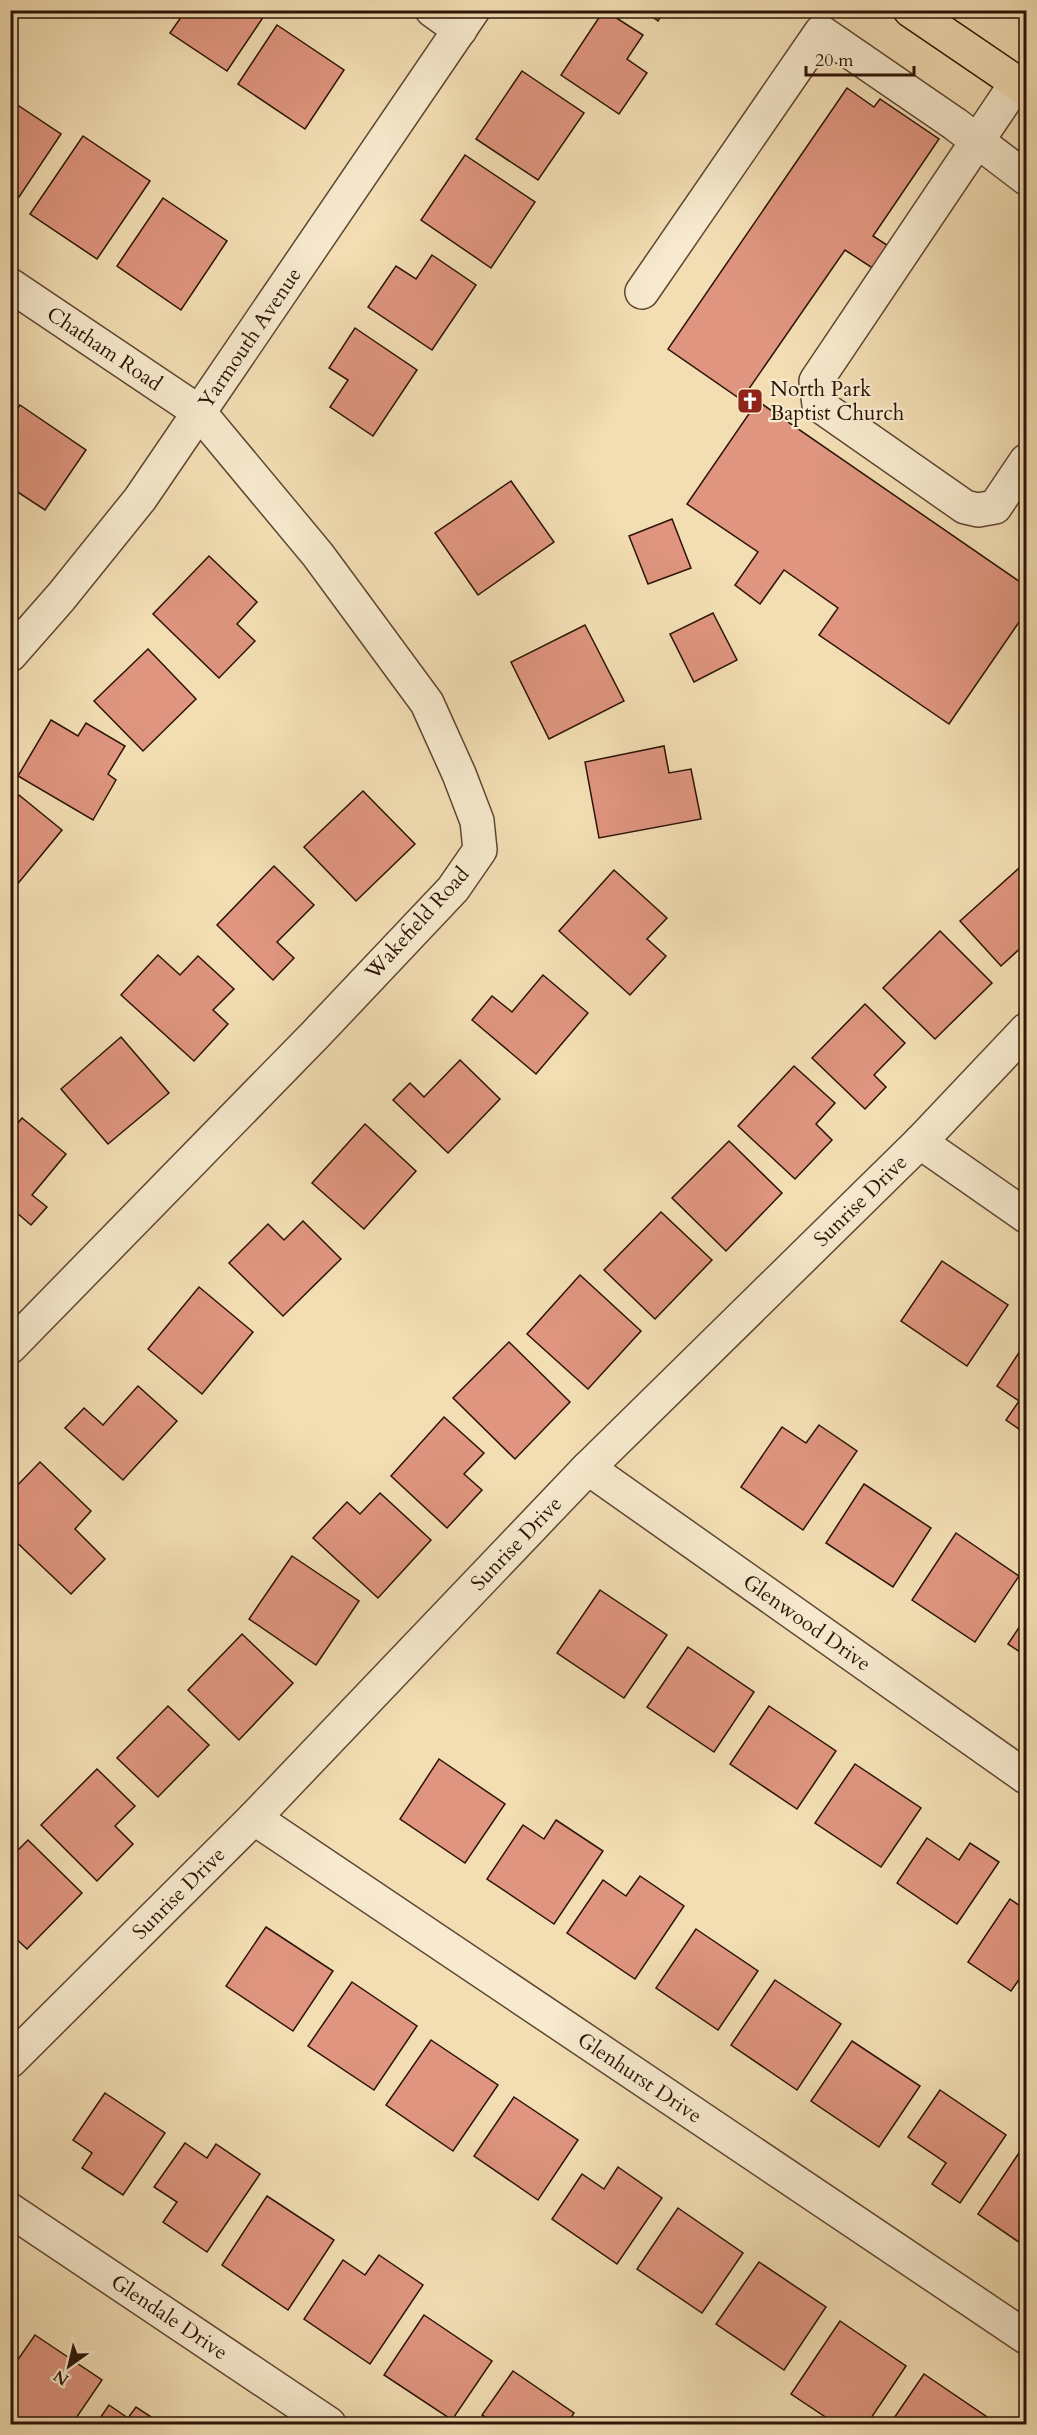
<svg xmlns="http://www.w3.org/2000/svg" width="1037" height="2435" font-family="Cardo,serif">
<style>
.building{fill:#df957f;stroke:#2c1306;stroke-width:1.5}
.lines{fill:none;stroke-linecap:round;stroke-linejoin:round}
.minor-casing{stroke:#5e4632;stroke-width:36}
.major-casing{stroke:#2c1306;stroke-width:36}
.minor{stroke:#f7eace;stroke-width:33}
.major{stroke:#f3deb4;stroke-width:33}
.labels{text-anchor:middle;stroke-width:4.5;stroke-linejoin:round;paint-order:stroke}
.street-label{font-size:21px;fill:#2c1306;stroke:#f7eace}
.poi-label{font-size:21px;fill:#2c1306;stroke:#f7eace;text-anchor:start}
</style>
<rect width="100%" height="100%" fill="#f3deb4"/>
<filter id="stains"><feTurbulence type="fractalNoise" baseFrequency=".00333" numOctaves="4"/><feColorMatrix values="0 0 0 0 .2 0 0 0 0 .09 0 0 0 0 .02 0 0 0 .5 -.17"/></filter>
<radialGradient id="worn" r=".72"><stop offset=".6" stop-color="#630" stop-opacity="0"/><stop offset="1" stop-color="#630" stop-opacity=".3"/></radialGradient>
<g class="building">
<polygon points="132,10 147,10 142,17"/>
<polygon points="186,10 268,10 227,71 170,33"/>
<polygon points="604,10 643,35 627,59 647,73 619,114 561,75"/>
<polygon points="643,10 665,10 658,21"/>
<polygon points="277,25 344,70 305,129 238,84"/>
<polygon points="522,71 584,113 538,180 476,139"/>
<polygon points="847,88 874,107 880,99 939,139 873,236 893,249 877,271 845,250 746,393 1026,586 1026,612 949,724 819,635 838,608 784,570 760,604 735,585 758,552 687,504 753,408 668,349"/>
<polygon points="10,100 61,134 19,197 10,192"/>
<polygon points="83,136 150,181 97,259 30,214"/>
<polygon points="465,155 535,202 491,268 421,220"/>
<polygon points="163,198 227,241 181,310 117,266"/>
<polygon points="432,255 476,285 432,350 368,307 396,266 416,279"/>
<polygon points="355,328 417,370 373,436 330,407 348,380 329,368"/>
<polygon points="20,405 86,450 45,510 10,487 10,419"/>
<polygon points="511,481 554,542 478,595 435,533"/>
<polygon points="672,519 691,568 648,584 629,536"/>
<polygon points="209,556 257,602 237,624 255,641 219,678 153,614"/>
<polygon points="713,613 737,660 694,682 670,634"/>
<polygon points="585,625 624,701 549,739 511,662"/>
<polygon points="148,649 196,699 143,751 94,701"/>
<polygon points="51,720 78,736 86,723 125,746 108,774 116,780 93,820 18,776"/>
<polygon points="664,746 669,773 691,769 701,819 599,838 585,762"/>
<polygon points="363,791 415,844 356,901 304,847"/>
<polygon points="19,795 62,830 11,892 10,806"/>
<polygon points="274,866 314,905 277,942 294,958 273,980 217,925"/>
<polygon points="1019,868 1026,877 1026,943 1001,966 960,921"/>
<polygon points="614,870 667,918 647,939 666,956 630,995 559,931"/>
<polygon points="940,931 992,983 935,1039 883,988"/>
<polygon points="158,955 180,975 198,956 234,989 213,1010 228,1024 194,1061 121,995"/>
<polygon points="543,975 588,1013 536,1074 472,1020 492,996 512,1012"/>
<polygon points="865,1004 905,1043 874,1075 886,1087 865,1109 812,1058"/>
<polygon points="121,1037 169,1093 108,1144 61,1089"/>
<polygon points="460,1060 500,1099 448,1153 393,1100 410,1083 424,1097"/>
<polygon points="794,1066 835,1103 816,1124 832,1140 795,1179 738,1126"/>
<polygon points="22,1118 66,1154 32,1195 47,1207 31,1225 10,1207 10,1132"/>
<polygon points="365,1124 416,1171 364,1229 312,1183"/>
<polygon points="729,1141 782,1193 726,1251 672,1198"/>
<polygon points="661,1212 712,1260 655,1319 604,1270"/>
<polygon points="303,1221 341,1259 283,1316 229,1263 268,1224 284,1240"/>
<polygon points="942,1261 1008,1305 967,1366 901,1321"/>
<polygon points="580,1275 641,1331 588,1389 527,1334"/>
<polygon points="199,1287 253,1332 202,1394 148,1349"/>
<polygon points="509,1342 570,1402 515,1459 453,1398"/>
<polygon points="1024,1345 1026,1347 1026,1434 1006,1420 1019,1401 997,1386"/>
<polygon points="138,1386 177,1421 123,1480 65,1428 84,1408 103,1425"/>
<polygon points="444,1417 484,1453 464,1474 482,1490 447,1528 391,1476"/>
<polygon points="819,1425 857,1451 803,1530 741,1487 782,1427 806,1443"/>
<polygon points="40,1462 91,1511 75,1529 105,1559 71,1594 10,1536 10,1493"/>
<polygon points="864,1484 931,1528 893,1587 826,1543"/>
<polygon points="380,1493 431,1540 378,1598 313,1538 347,1502 360,1514"/>
<polygon points="956,1533 1019,1576 975,1642 912,1600"/>
<polygon points="292,1556 359,1601 316,1665 249,1619"/>
<polygon points="600,1590 667,1635 624,1698 557,1653"/>
<polygon points="1026,1617 1026,1656 1008,1644"/>
<polygon points="242,1634 293,1683 239,1740 188,1690"/>
<polygon points="688,1647 754,1692 714,1752 647,1707"/>
<polygon points="1026,1667 1026,1681 1020,1676"/>
<polygon points="168,1706 209,1745 158,1797 117,1758"/>
<polygon points="769,1706 836,1751 797,1809 730,1764"/>
<polygon points="439,1759 505,1804 465,1863 400,1819"/>
<polygon points="855,1764 921,1808 881,1867 815,1823"/>
<polygon points="97,1769 135,1806 115,1826 133,1844 97,1881 41,1825"/>
<polygon points="556,1820 603,1851 554,1924 487,1879 523,1825 544,1839"/>
<polygon points="927,1838 959,1860 970,1843 999,1862 957,1924 897,1883"/>
<polygon points="28,1840 82,1893 27,1949 10,1933 10,1858"/>
<polygon points="640,1876 684,1906 635,1979 567,1933 603,1880 626,1896"/>
<polygon points="1010,1899 1026,1910 1026,1972 1025,1971 1011,1991 968,1962"/>
<polygon points="266,1927 333,1971 293,2031 226,1986"/>
<polygon points="696,1929 758,1971 718,2030 656,1988"/>
<polygon points="775,1980 841,2024 797,2090 731,2045"/>
<polygon points="352,1982 417,2026 374,2090 308,2046"/>
<polygon points="431,2040 498,2085 453,2151 386,2105"/>
<polygon points="852,2041 920,2086 879,2147 811,2101"/>
<polygon points="940,2090 1006,2135 960,2203 932,2184 946,2163 908,2137"/>
<polygon points="105,2093 165,2133 123,2195 82,2168 92,2153 73,2140"/>
<polygon points="514,2097 578,2140 538,2200 474,2156"/>
<polygon points="185,2143 207,2158 216,2144 260,2174 207,2252 163,2222 177,2202 154,2187"/>
<polygon points="1023,2147 1026,2149 1026,2247 978,2214"/>
<polygon points="618,2167 662,2198 617,2264 552,2219 582,2174 604,2189"/>
<polygon points="267,2196 334,2240 288,2310 222,2265"/>
<polygon points="678,2208 743,2253 702,2313 637,2269"/>
<polygon points="379,2255 423,2285 370,2364 304,2319 343,2260 365,2275"/>
<polygon points="759,2262 826,2307 784,2370 716,2324"/>
<polygon points="424,2315 492,2361 452,2420 384,2375"/>
<polygon points="840,2321 906,2366 867,2424 836,2424 791,2394"/>
<polygon points="35,2335 102,2380 72,2424 15,2424 10,2421 10,2371"/>
<polygon points="513,2371 574,2413 567,2424 496,2424 482,2415"/>
<polygon points="924,2374 990,2419 986,2424 890,2424"/>
<polygon points="109,2405 128,2418 136,2407 162,2424 96,2424"/>
</g>
<g class="lines">
<defs>
<g id="minor">
<polyline points="432,10 460,30"/>
<polyline points="1017,82 816,381 819,405 965,507 978,510 995,507 1026,461"/>
<path id="s1" d="M10 285 199 412 318 555 427 703 459 774 477 821 480 850 453 889 315 1035 10 1347"/>
<polyline points="642,292 821,32 955,124 1026,178"/>
<path id="s2" d="M10 655 61 597 140 499 473 10"/>
<polyline points="920,1142 1026,1216"/>
<path id="s3" d="M588 1468 1026 1777"/>
<path id="s4" d="M254 1818 1026 2337"/>
<path id="s5" d="M10 2061 254 1818 588 1468 920 1142 1026 1030"/>
<path id="s6" d="M10 2210 329 2424"/>
</g>
<polyline id="major" points="910,10 1026,89"/>
</defs>
<use href="#minor" class="minor-casing"/>
<use href="#major" class="major-casing"/>
<use href="#minor" class="minor"/>
<use href="#major" class="major"/>
</g>
<defs>
<symbol id="church-square" viewBox="-11 -11 22 22"><rect x="-9" y="-9" width="18" height="18" rx="4" fill="#8f2418" stroke="#f7eace"/><path d="M-1.2-6h2.4v3.5h3.3v2.4h-3.3V6h-2.4V-.1h-3.3v-2.4h3.3Z" fill="#fff"/></symbol>
</defs>
<g fill-rule="evenodd">
<use href="#church-square" x="735" y="386" width="30" height="30"/>
</g>
<g class="labels">
<g class="street-label">
<text dy="7" stroke="none"><textPath href="#s2" startOffset="398">Yarmouth Avenue</textPath></text>
<text dy="7" stroke="none"><textPath href="#s1" startOffset="114">Chatham Road</textPath></text>
<text transform="translate(417 923) rotate(-48)" y="7">Wakefield Road</text>
<text dy="7" stroke="none"><textPath href="#s5" startOffset="1210">Sunrise Drive</textPath></text>
<text dy="7" stroke="none"><textPath href="#s5" startOffset="724">Sunrise Drive</textPath></text>
<text dy="7" stroke="none"><textPath href="#s3" startOffset="268">Glenwood Drive</textPath></text>
<text dy="7" stroke="none"><textPath href="#s5" startOffset="238">Sunrise Drive</textPath></text>
<text dy="7" stroke="none"><textPath href="#s4" startOffset="465">Glenhurst Drive</textPath></text>
<text dy="7" stroke="none"><textPath href="#s6" startOffset="192">Glendale Drive</textPath></text>
</g>
<g class="poi-label">
<text x="770" y="396">North Park<tspan x="770" dy="24">Baptist Church</tspan></text>
</g>
</g>
<rect width="1037" height="2435" fill="none" stroke="#f3deb4" stroke-width="36"/>
<rect x="12" y="12" width="1013" height="2411" fill="none" stroke="#2c1306" stroke-width="3"/>
<rect x="18" y="18" width="1001" height="2399" fill="none" stroke="#2c1306" stroke-width="1.5"/>
<g transform="translate(69 2366) rotate(214)" stroke="#f7eace" stroke-width="4.5" paint-order="stroke">
<path d="M0-4.5L10 22L0 15L-10 22Z" fill="#2c1306"/>
<text y="-9" font-size="16" font-weight="bold" text-anchor="middle" fill="#2c1306">N</text>
</g>
<path d="M806 66v9h108v-9" fill="none" stroke="#2c1306" stroke-width="3"/>
<text x="815" y="66" font-size="18" fill="#2c1306" stroke="#f7eace" stroke-width="4.5" paint-order="stroke">20 m</text>
<rect width="100%" height="100%" filter="url(#stains)"/>
<rect width="100%" height="100%" fill="url(#worn)"/>
</svg>
